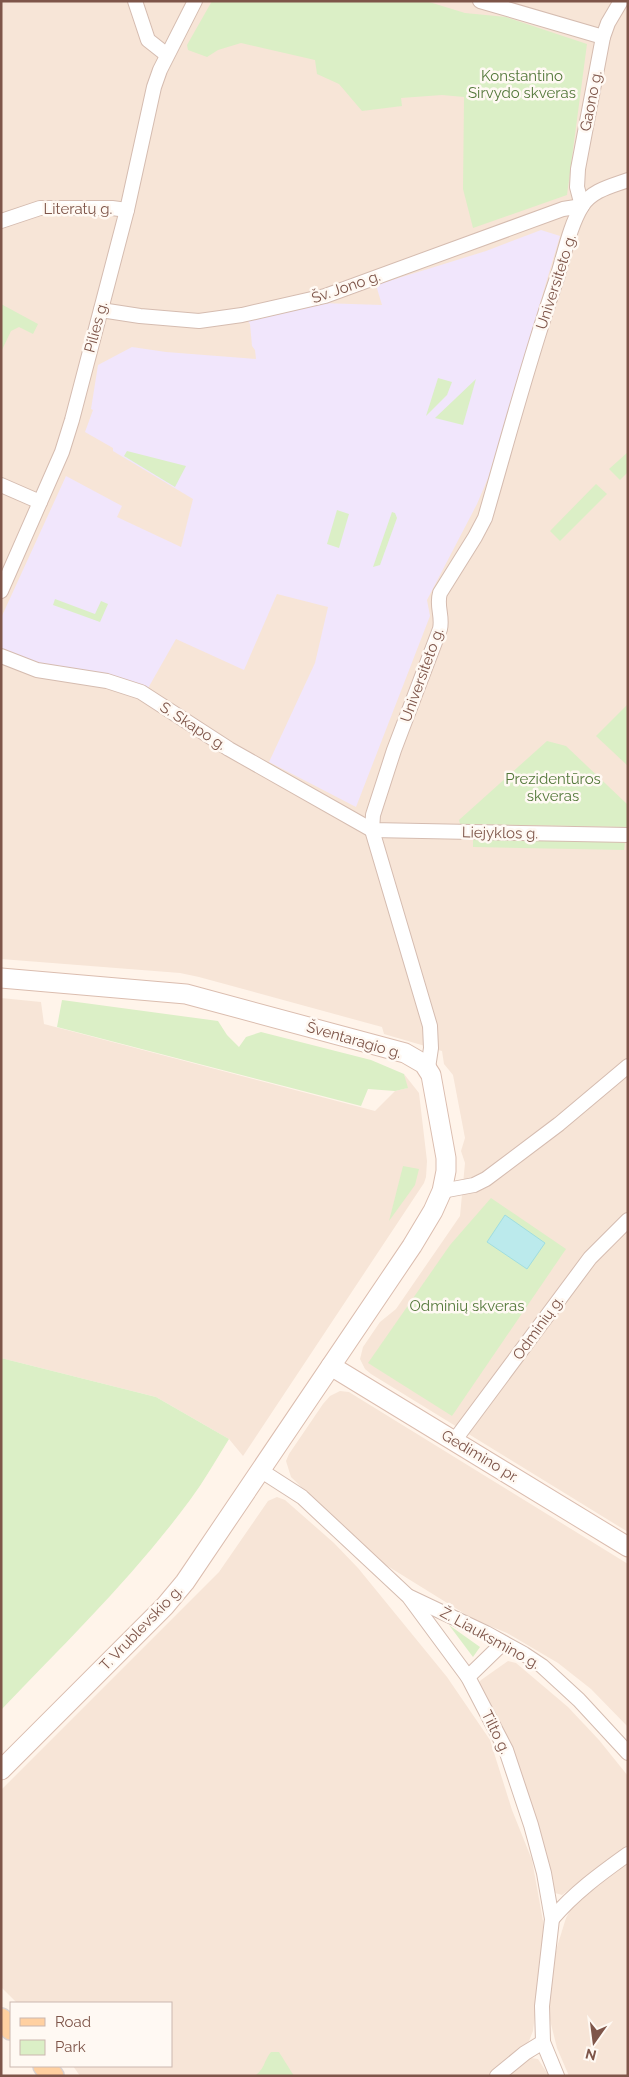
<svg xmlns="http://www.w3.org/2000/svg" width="629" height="2077" font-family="Raleway,sans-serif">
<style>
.residential{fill:#f7e5d7}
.education{fill:#f1e6fc}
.green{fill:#dbefc6}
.water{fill:#bbeaec;stroke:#a0dddf}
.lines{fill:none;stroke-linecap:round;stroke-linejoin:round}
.street-casing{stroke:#d5bcb0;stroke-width:16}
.secondary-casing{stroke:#dbbdaf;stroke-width:21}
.primary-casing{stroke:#ddd3d0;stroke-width:24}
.street{stroke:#fff;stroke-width:14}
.secondary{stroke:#fff;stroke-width:19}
.primary{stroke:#ffd0a1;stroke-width:21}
.labels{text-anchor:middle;stroke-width:5;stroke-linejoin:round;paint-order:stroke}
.park-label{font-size:15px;fill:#53783a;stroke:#fff9f3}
.street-label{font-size:15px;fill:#7e5549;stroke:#fff9f3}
</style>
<rect width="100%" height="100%" fill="#fff4ea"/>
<g class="residential">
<polygon points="1,1 628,1 628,1532 371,1374 365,1369 360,1359 363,1347 380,1322 396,1309 460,1216 465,1163 461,1151 465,1138 453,1075 444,1064 442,1051 384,1034 382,1027 199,977 180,973 1,959"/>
<polygon points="1,998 41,1002 44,1024 375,1111 395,1091 407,1088 404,1074 419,1093 427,1161 426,1177 424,1183 243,1456 229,1439 156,1397 1,1358"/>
<polygon points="340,1391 349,1392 357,1397 628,1564 628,1727 591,1689 558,1663 507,1633 473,1619 373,1557 291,1477 286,1461 289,1454 323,1404 330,1396"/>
<polygon points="277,1497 285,1500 334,1543 358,1568 447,1677 490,1740 512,1810 532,1860 543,1921 544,1942 533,2031 529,2041 489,2076 80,2076 73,2066 171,2066 171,2003 17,2003 1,1987 1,1790 219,1572 268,1501"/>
<polygon points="508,1661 516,1663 568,1707 599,1740 628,1776 628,1845 562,1895 555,1893 553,1890 478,1684 481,1680"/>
<polygon points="628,1861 628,2076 569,2076 557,2048 550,2020 548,2004 551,1975 557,1947 566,1918 572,1907 587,1893"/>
<polygon points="531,2058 538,2059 549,2076 507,2076 525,2060"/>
</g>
<polygon class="education" points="541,230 560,236 488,478 477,504 427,600 430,616 356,807 269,762 315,663 328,607 277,594 244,670 176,639 147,690 64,672 1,652 1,618 66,476 122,506 117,517 181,547 193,499 113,451 113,448 85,432 93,410 91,409 98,365 132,347 166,352 256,359 255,350 252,346 250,324 247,320 321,303 382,305 376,285 486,251"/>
<g class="green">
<polygon points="212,1 426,1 465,13 506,17 587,44 567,195 473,228 463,189 464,97 442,95 401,98 402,106 362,111 339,84 317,74 315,60 241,43 218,50 207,57 188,50 187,45"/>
<polygon points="1,304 38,324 33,334 19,327 11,331 1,352"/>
<polygon points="438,378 452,382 447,395 426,416"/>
<polygon points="476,379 463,425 435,418"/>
<polygon points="127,451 186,466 175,487 124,456"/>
<polygon points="628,452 628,472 620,480 609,469"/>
<polygon points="596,484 607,494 560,541 550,531"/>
<polygon points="337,510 349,514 339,548 327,544"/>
<polygon points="392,512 395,513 397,518 380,565 373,567"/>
<polygon points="55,599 95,614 101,601 108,604 100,622 53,605"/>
<polygon points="628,704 628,766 596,736"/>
<polygon points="547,741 566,746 628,805 628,827 460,824 459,820"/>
<polygon points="473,839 625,842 624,850 473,847"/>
<polygon points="62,1000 218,1021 227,1035 239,1047 246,1037 261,1032 371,1060 404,1074 408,1088 395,1091 368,1089 361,1106 57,1027"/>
<polygon points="403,1166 419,1169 415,1185 389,1221"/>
<polygon points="491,1198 566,1249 452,1416 368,1363 450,1245"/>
<path d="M1 1358 156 1397 229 1439C216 1460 204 1481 190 1500 134 1576 66 1642 1 1710Z"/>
<polygon points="449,1625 480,1647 473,1657"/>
<path d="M271 2052H279L294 2076H255C266 2067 263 2062 271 2052Z"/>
</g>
<polygon class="water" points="505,1215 545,1243 527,1269 487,1242"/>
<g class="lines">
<defs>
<g id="street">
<polyline points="135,1 148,40 167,55"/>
<polyline points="480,1 603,37"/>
<polyline points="582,206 577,187 578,169 603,37 608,23 621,1"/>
<polyline points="1,221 40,208 112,208 127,210"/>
<polyline points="101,310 140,316 199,321 242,315 325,296 563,209 582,206"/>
<polyline points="1,485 40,502"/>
<polyline points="1,591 62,452 72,420 127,210 154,87 160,70 195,1"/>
<polyline points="1,656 37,670 107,681 141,692 229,749 372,830 628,835"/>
<path d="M428 1068 431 1048 430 1026 372 830 373 815 394 750 440 629C443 616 436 606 440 593L475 537 485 518C508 439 529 359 556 281 564 257 569 227 582 206 592 190 612 186 628 180"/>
<polyline points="442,1191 474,1185 486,1179 559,1124 628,1066"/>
<polyline points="454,1441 590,1258 628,1220"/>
<polyline points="260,1470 302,1497 409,1597 468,1677 506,1750 531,1825 544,1873 552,1919 542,2006 543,2042 557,2076"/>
<polyline points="410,1597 486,1633 524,1654 542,1666 579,1700 628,1753"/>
<polyline points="468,1677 503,1643"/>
<path d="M552 1919C574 1893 600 1874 628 1854"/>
<polyline points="497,2076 525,2053 543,2042"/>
</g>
<g id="secondary">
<polyline points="1,978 186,994 405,1053 424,1064 431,1075 446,1158 446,1171 442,1191 433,1211 412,1246 185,1582 165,1606 1,1770"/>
<polyline points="331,1366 628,1547"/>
</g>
<g id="primary">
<polyline points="1,2019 11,2029"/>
<polyline points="44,2066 53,2076"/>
</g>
</defs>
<use href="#street" class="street-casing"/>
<use href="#secondary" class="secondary-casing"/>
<use href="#primary" class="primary-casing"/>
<use href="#street" class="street"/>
<use href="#secondary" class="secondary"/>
<use href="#primary" class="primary"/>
</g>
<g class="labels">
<g class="park-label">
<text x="522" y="81">Konstantino<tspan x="522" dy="17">Sirvydo skveras</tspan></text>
<text x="553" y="784">Prezidentūros<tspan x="553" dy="17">skveras</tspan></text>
<text x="467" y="1311">Odminių skveras</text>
</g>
<g class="street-label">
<text transform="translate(591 101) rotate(-79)" y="5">Gaono g.</text>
<text x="78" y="214">Literatų g.</text>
<text transform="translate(556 282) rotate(-72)" y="5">Universiteto g.</text>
<text transform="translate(346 287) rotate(-19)" y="5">Šv. Jono g.</text>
<text transform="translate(96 327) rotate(-75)" y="5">Pilies g.</text>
<text transform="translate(422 675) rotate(-70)" y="5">Universiteto g.</text>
<text transform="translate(193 726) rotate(33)" y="5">S. Skapo g.</text>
<text transform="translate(500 833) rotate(1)" y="5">Liejyklos g.</text>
<text transform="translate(354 1040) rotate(16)" y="5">Šventaragio g.</text>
<text transform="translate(538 1328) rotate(-54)" y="5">Odminių g.</text>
<text transform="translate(480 1456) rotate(31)" y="5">Gedimino pr.</text>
<text transform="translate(141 1628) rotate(-46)" y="5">T. Vrublevskio g.</text>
<text transform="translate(490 1638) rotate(29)" y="5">Ž. Liauksmino g.</text>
<text transform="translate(496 1732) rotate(64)" y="5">Tilto g.</text>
</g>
</g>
<rect width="629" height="2077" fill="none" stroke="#7e5549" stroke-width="5"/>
<rect x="10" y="2002" width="162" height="65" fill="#fff9f3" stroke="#cbb7af"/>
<rect x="20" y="2018" width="25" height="8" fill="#ffd0a1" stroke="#cbb7af"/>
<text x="55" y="2027" font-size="15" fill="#7e5549">Road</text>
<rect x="20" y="2040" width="25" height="15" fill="#dbefc6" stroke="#cbb7af"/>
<text x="55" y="2052" font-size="15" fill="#7e5549">Park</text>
<g transform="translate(594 2042) rotate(194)" stroke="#fff9f3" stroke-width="4" paint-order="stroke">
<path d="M0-4L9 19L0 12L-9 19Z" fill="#7e5549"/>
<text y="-8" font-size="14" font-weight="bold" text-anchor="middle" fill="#7e5549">N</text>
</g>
</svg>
